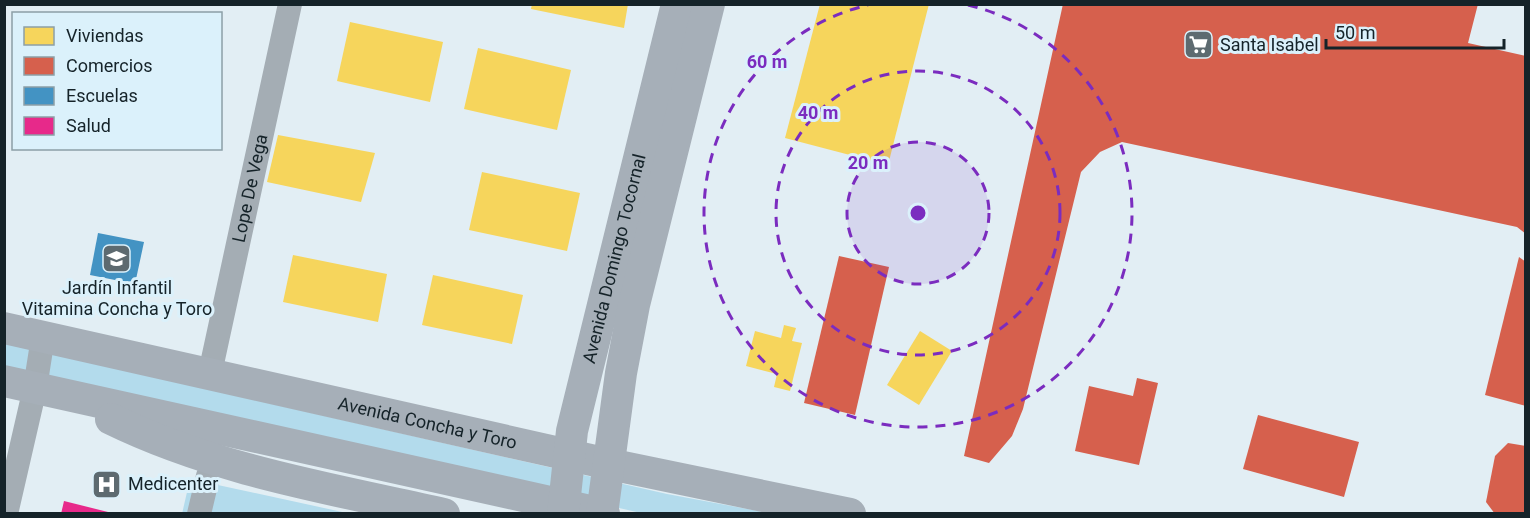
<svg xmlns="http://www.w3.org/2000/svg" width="1530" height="518" font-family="Roboto,sans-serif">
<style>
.green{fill:#b3dbec}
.homes{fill:#f6d55c}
.shops{fill:#d6604d}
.schools{fill:#4393c3}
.health{fill:#e7298a}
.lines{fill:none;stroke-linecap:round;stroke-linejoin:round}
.minor{stroke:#a4adb4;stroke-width:24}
.major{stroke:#a6afb8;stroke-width:32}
.ring{fill:none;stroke:#7b2cbf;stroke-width:3;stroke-dasharray:10 8}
.labels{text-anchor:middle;stroke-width:6;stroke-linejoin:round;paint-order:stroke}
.poi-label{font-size:18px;fill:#152329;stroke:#dbf1fb;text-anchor:start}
.street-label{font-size:18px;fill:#152329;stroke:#dbf1fb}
.centre{fill:#7b2cbf;stroke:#dbf1fb;stroke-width:3}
.ring-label{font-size:18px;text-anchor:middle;font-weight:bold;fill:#7b2cbf;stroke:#dbf1fb;stroke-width:6;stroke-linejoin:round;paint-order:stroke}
</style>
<rect width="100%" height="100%" fill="#e2eef4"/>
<g class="green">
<polygon points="5,343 667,494 769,513 641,513 5,368"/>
<polygon points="190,479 347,513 182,514"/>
</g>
<g class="homes">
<polygon points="532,4 628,4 624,28 531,9"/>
<polygon points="820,4 929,4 888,165 785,138"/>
<polygon points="350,22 443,42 430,102 337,81"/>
<polygon points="478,48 571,70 557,130 464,109"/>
<polygon points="278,135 375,153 361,202 267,182"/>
<polygon points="482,172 580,193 567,251 469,230"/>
<polygon points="293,255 387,274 378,322 283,302"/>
<polygon points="433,275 523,295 512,344 422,325"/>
<polygon points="784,325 796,328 792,341 802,343 790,391 774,387 777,374 746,366 755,331 781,338"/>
<polygon points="920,331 952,351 919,405 887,385"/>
</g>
<g class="shops">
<polygon points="1063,4 1478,4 1468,43 1526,56 1526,234 1517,227 1122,142 1100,152 1081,172 1023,409 1012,436 989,463 964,456"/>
<polygon points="839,256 889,267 855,415 804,403"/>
<polygon points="1519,257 1526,262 1526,406 1485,395"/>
<polygon points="1137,378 1158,383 1139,465 1075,451 1089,386 1133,396"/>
<polygon points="1258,415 1359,442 1344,497 1243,469"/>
<polygon points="1508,443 1526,446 1526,514 1495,514 1486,502 1495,456"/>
</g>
<polygon class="schools" points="98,233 144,242 135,284 90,275"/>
<polygon class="health" points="64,501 112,513 112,514 61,514"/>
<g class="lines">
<g class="minor">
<path id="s1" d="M210 373 290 4"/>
<polyline points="6,514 35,388 43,337"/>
<polyline points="199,514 208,476"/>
</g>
<g class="major">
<path id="s2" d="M4 328 609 464 850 514"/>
<polyline points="4,381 604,514"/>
<path d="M111 419C215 470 332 489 444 514"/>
<path id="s3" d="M563 514 572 431 677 4"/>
<polyline points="602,514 621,373 634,305 709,4"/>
</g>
</g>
<circle cx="918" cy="213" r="71" fill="#7b2cbf" fill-opacity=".12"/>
<g class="ring">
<circle cx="918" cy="213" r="71"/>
<circle cx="918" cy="213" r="142"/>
<path d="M968 5A214 214 0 1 1 868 5"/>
</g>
<defs>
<symbol id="supermarket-square" viewBox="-11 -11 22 22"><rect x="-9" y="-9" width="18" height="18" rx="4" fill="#5d6a70" stroke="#dbf1fb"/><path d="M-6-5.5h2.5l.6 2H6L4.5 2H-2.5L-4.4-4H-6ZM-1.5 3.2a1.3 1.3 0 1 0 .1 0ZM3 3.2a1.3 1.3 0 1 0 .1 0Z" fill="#fff"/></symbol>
<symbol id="school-square" viewBox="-11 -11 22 22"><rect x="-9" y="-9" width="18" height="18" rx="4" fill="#5d6a70" stroke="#dbf1fb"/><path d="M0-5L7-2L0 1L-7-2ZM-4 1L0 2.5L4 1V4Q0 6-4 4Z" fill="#fff"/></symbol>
<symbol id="hospital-square" viewBox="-11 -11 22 22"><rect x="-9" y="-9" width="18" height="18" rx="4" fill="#5d6a70" stroke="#dbf1fb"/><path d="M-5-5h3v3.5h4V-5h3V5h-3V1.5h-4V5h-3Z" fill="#fff"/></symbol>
</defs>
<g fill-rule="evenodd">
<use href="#supermarket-square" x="1182" y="28" width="33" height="33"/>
<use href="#school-square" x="100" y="242" width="33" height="33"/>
<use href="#hospital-square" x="90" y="468" width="33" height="33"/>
</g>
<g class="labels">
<g class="poi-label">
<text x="1220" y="51">Santa Isabel</text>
<text x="117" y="294" text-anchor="middle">Jardín Infantil<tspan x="117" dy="21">Vitamina Concha y Toro</tspan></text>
<text x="128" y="490">Medicenter</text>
</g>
<g class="street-label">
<text dy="6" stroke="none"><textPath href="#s1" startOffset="189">Lope De Vega</textPath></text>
<text dy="6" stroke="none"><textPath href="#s3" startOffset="261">Avenida Domingo Tocornal</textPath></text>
<text dy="6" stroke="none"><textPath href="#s2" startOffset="434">Avenida Concha y Toro</textPath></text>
</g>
</g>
<circle cx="918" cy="213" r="9" class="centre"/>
<g class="ring-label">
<text x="767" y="68">60 m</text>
<text x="818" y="119">40 m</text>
<text x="868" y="169">20 m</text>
</g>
<rect width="1530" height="518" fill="none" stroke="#152329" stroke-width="12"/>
<rect x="12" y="12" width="210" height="138" fill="#dbf1fb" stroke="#8c9fa7" stroke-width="1.5"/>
<rect x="24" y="27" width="30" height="18" fill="#f6d55c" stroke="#8c9fa7" stroke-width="1.5"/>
<text x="66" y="42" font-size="18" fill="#152329">Viviendas</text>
<rect x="24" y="57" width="30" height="18" fill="#d6604d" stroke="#8c9fa7" stroke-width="1.5"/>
<text x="66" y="72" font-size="18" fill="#152329">Comercios</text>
<rect x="24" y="87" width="30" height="18" fill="#4393c3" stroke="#8c9fa7" stroke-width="1.5"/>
<text x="66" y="102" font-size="18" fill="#152329">Escuelas</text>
<rect x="24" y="117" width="30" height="18" fill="#e7298a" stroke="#8c9fa7" stroke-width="1.5"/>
<text x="66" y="132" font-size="18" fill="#152329">Salud</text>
<path d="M1326 39v9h178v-9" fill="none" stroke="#152329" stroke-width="3"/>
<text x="1335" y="39" font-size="18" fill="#152329" stroke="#dbf1fb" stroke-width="4.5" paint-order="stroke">50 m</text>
</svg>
